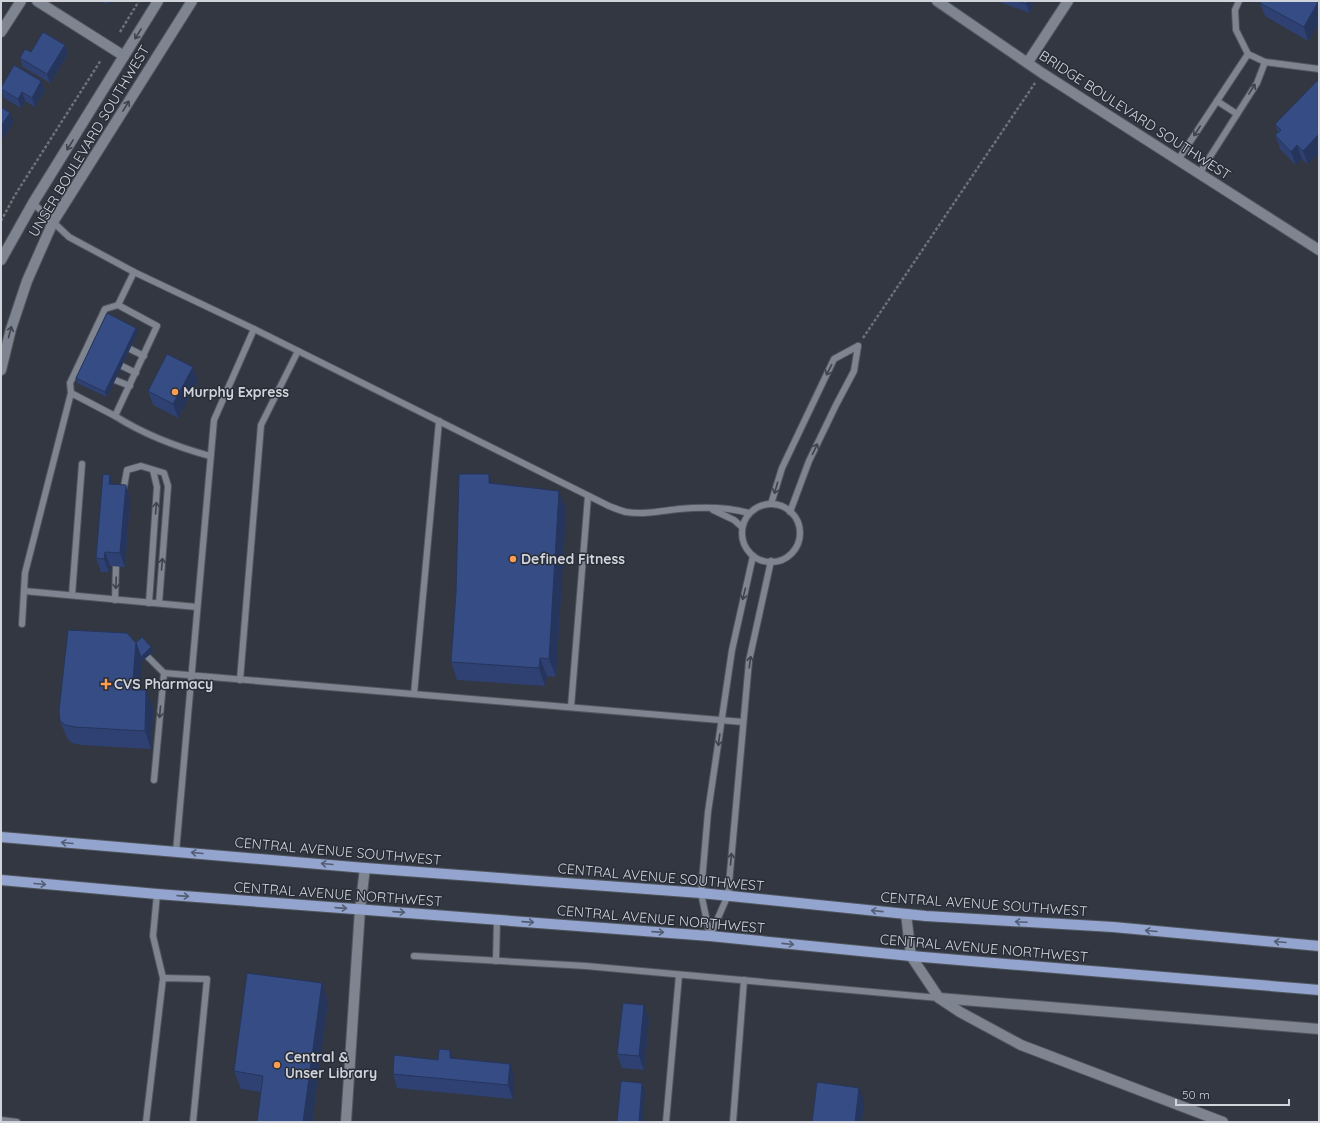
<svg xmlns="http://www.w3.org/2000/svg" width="1320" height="1123" font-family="Quicksand,sans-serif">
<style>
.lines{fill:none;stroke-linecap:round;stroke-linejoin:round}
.service-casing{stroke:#51555e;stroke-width:8}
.minor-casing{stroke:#51555e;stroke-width:12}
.tertiary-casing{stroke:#51555e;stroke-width:12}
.secondary-casing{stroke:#51555e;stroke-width:12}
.primary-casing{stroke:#51555e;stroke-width:12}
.path{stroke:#6d717a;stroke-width:2.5;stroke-dasharray:3 2;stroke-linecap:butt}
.service{stroke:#7e8490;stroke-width:6}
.minor{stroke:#7e8490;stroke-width:10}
.tertiary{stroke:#7e8490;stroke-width:10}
.secondary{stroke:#7e8490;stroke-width:10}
.primary{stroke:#93a5ce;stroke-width:10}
.wall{fill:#2e4172}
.shaded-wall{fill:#26355c}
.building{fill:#364c84;stroke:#26355c}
.oneway{stroke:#3e434d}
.oneway2{stroke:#535d73}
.poi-dot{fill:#fc9d54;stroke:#282d37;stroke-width:1.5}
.labels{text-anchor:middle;stroke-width:3;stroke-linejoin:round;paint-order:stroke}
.street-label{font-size:14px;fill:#d1d4db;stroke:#282d37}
.poi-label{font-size:14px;font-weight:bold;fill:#d1d4db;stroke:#282d37;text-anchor:start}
</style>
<rect width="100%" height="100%" fill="#323741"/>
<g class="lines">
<defs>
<g id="service">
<polyline points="1239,1 1235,10 1236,30 1248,54 1265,62 1319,69"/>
<polyline points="1217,101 1237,114"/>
<polyline points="1178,160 1248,54"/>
<polyline points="1199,174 1257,83 1265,62"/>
<path d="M33 203 69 237 134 272 254 329 609 506C614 508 621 511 626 512 644 515 661 511 679 509 701 507 727 507 749 513"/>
<path d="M118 305 157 326 115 416C145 435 177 447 210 456"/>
<polyline points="130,349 144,356"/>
<polyline points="122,366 136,373"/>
<polyline points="115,380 130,386"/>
<polyline points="71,393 115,416"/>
<polyline points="123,492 127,470 141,466 164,473 168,486 159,603"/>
<polyline points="771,504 782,468 834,359 858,346"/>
<circle cx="771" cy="533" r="29"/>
<polyline points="713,510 734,520 742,527"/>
<polyline points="790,512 809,461 836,405 854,371 858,346"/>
<polyline points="24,591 197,607"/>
<polyline points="72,595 82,464"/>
<polyline points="115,600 116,566"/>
<polyline points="149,603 157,487 153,470"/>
<polyline points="22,624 25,573 71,393 70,383 105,309 118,305 134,272"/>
<polyline points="142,651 164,673 743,722"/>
<polyline points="240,680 261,425 298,351"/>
<polyline points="414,694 439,421"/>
<polyline points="571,707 588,496"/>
<polyline points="154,780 164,673"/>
<polyline points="176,852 214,420 254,329"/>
<polyline points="157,894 153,936 163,978"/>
<polyline points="710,936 701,893 708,812 732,650 753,556"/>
<polyline points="710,936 728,895 749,661 771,561"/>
<polyline points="414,956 586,966 939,998"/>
<polyline points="496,961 497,920"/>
<polyline points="1,1120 17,1122"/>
<polyline points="146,1122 163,978 207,979 193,1122"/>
<polyline points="666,1122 679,975"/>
<polyline points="733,1122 744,980"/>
</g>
<g id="minor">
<polyline points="37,1 124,56"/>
<polyline points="1,32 21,1"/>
<polyline points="939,998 1319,1029"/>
<polyline points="346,1122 360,909 365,868"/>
</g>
<g id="tertiary">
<polyline points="937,1 1042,73 1319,250"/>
<polyline points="1028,62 1068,1"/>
<polyline points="906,914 911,956 939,998 960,1012 1021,1045 1223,1122"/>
</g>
<g id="secondary">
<polyline points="1,260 33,203 158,1"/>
<polyline points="1,370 11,329 27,281 53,222 192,1"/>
</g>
<g id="primary">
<polyline points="1,837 365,868 701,893 926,916 1113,927 1319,946"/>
<polyline points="1,880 157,894 710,936 911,956 1319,990"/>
</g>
</defs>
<use href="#service" class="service-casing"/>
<use href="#minor" class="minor-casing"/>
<use href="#tertiary" class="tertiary-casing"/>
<use href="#secondary" class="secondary-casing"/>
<use href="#primary" class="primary-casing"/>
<g class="path">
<polyline points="120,32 139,1"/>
<polyline points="1,221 15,195 101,60"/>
<polyline points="863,338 1035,83"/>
</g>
<use href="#service" class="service"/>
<use href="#minor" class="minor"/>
<use href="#tertiary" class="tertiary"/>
<use href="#secondary" class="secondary"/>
<use href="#primary" class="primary"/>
</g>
<g class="wall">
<polygon points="102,1 110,1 108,5"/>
<polygon points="997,1 1034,1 1030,13"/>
<polygon points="1260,3 1319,6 1319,22 1308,41 1265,16"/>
<polygon points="65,45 68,54 50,83 23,67 20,58"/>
<polygon points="41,81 45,90 35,107 25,101 21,108 4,98 1,90 1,88"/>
<polygon points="1319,83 1308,164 1302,159 1296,165 1280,149 1275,135 1278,132 1275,124"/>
<polygon points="136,328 138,332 107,397 77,383 76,378"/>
<polygon points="198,380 178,418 153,405 148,391"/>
<polygon points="492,483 566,508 556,677 547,676 545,686 457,680 451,662"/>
<polygon points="113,484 130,498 125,567 110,566 109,572 101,572 96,558"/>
<polygon points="136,643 153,652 142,661 140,690 153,708 151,749 81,745 72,743 67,738 60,721"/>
<polygon points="328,1001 312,1122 257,1122 261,1092 241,1089 234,1071"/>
<polygon points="649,1019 644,1070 622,1068 617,1054"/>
<polygon points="453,1058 514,1077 513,1099 397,1088 393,1074 438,1060"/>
</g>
<g class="shaded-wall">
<polygon points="106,1 110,1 108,5"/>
<polygon points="1027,1 1034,1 1030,13 1026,4"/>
<polygon points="1318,2 1319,6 1319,22 1308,41 1304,27"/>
<polygon points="65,45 68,54 50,83 47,74"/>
<polygon points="41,81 45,90 35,107 32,98"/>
<polygon points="22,92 25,101 21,108 18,99"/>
<polygon points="10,113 14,122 1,140 1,126"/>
<polygon points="1319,134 1319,153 1308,164 1303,151"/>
<polygon points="1297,145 1302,159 1296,165 1291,152"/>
<polygon points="136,328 138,332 107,397 105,392"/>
<polygon points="193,367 198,380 178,418 173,404"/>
<polygon points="489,474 495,492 489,483"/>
<polygon points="110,475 114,488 109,484"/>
<polygon points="126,485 130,498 125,567 120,553"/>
<polygon points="559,491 566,508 556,677 549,659"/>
<polygon points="105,552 110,566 109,572 104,559"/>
<polygon points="136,643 151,647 153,652 142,661 139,707 132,690"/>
<polygon points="540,658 547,676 545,686 539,668"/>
<polygon points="146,690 153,708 151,749 145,731"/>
<polygon points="322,983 328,1001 312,1122 303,1122"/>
<polygon points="644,1005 649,1019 644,1070 639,1056"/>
<polygon points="450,1050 455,1064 450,1058"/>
<polygon points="510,1064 514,1077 513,1099 508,1085"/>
<polygon points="642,1083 645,1092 643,1122 639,1122"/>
<polygon points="859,1088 864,1101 862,1122 855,1122"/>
</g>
<g class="building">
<polygon points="1019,1 1027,1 1026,4"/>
<polygon points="1261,1 1316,1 1318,2 1304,27 1260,3"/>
<polygon points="43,32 65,45 47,74 20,58 25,49 31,52"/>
<polygon points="14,65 41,81 32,98 22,92 18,99 1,89 1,88"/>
<polygon points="1317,81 1319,83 1319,134 1303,151 1297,145 1291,152 1275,135 1281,130 1275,124"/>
<polygon points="1,107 10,113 1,126"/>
<polygon points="107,313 136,328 105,392 76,378"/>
<polygon points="167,354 193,367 173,404 148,391"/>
<polygon points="103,474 110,475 109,484 126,485 120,553 105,552 104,559 96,558"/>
<polygon points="459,474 489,474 489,483 559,491 549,659 540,658 539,668 451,662 456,593"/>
<polygon points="68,630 127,633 136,643 132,690 146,690 145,731 75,727 65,725 60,721 59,711"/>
<polygon points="142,637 151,647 141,657 136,643"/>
<polygon points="247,973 322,983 303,1122 257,1122 263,1076 234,1071"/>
<polygon points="623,1003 644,1005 639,1056 617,1054"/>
<polygon points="439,1049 450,1050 450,1058 510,1064 508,1085 393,1074 394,1055 438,1060"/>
<polygon points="621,1081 642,1083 639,1122 617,1122"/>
<polygon points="817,1082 859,1088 855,1122 812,1122"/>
</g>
<defs><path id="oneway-shaft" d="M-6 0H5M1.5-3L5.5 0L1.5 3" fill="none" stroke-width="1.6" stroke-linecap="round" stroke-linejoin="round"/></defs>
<g class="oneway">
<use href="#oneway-shaft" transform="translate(138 34) rotate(122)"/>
<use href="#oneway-shaft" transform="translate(1252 89) rotate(-58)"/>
<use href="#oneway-shaft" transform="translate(126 106) rotate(-58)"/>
<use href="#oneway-shaft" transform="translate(1197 131) rotate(123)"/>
<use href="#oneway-shaft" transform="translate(70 145) rotate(122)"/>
<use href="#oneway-shaft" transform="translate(10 332) rotate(-75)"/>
<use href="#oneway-shaft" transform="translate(829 370) rotate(117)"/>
<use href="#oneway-shaft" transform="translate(815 449) rotate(-65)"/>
<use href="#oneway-shaft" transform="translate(776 488) rotate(106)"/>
<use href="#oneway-shaft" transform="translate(156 508) rotate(-86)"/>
<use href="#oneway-shaft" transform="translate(162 564) rotate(-85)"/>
<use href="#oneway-shaft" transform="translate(116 583) rotate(92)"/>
<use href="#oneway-shaft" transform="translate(744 594) rotate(104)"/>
<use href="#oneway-shaft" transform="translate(750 662) rotate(-82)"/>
<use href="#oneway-shaft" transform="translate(160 712) rotate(95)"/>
<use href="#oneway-shaft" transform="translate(719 740) rotate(98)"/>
<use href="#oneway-shaft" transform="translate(731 859) rotate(-85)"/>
</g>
<g class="oneway2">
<use href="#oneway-shaft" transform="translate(67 843) rotate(-175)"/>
<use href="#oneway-shaft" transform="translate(197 853) rotate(-175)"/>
<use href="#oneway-shaft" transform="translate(327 864) rotate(-175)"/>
<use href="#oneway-shaft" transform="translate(40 884) rotate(5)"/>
<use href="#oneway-shaft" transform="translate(183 896) rotate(4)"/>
<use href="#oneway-shaft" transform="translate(341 908) rotate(4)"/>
<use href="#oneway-shaft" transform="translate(877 911) rotate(-174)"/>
<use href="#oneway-shaft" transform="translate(399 912) rotate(4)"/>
<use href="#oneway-shaft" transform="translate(528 922) rotate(4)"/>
<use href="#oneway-shaft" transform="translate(1021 922) rotate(-177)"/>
<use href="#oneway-shaft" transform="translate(1151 931) rotate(-175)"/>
<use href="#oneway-shaft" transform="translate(658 932) rotate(4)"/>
<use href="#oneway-shaft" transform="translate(1280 942) rotate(-175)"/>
<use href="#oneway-shaft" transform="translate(788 944) rotate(6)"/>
</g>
<g class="poi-dot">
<circle cx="175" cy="392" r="4"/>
<circle cx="513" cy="559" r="4"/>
<path d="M104 678h4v4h4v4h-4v4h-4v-4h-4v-4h4z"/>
<circle cx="277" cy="1065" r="4"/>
</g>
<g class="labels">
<g class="street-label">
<text transform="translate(1135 115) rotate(33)" y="5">BRIDGE BOULEVARD SOUTHWEST</text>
<text transform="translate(89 141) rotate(-59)" y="5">UNSER BOULEVARD SOUTHWEST</text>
<text transform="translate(338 851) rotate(5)" y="5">CENTRAL AVENUE SOUTHWEST</text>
<text transform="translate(661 877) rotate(5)" y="5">CENTRAL AVENUE SOUTHWEST</text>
<text transform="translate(338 894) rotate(4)" y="5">CENTRAL AVENUE NORTHWEST</text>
<text transform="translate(984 904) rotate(4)" y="5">CENTRAL AVENUE SOUTHWEST</text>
<text transform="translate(661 919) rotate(5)" y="5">CENTRAL AVENUE NORTHWEST</text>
<text transform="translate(984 948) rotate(5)" y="5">CENTRAL AVENUE NORTHWEST</text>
</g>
<g class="poi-label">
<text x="183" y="397">Murphy Express</text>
<text x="521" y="564">Defined Fitness</text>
<text x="114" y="689">CVS Pharmacy</text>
<text x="285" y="1062">Central &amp;<tspan x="285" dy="16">Unser Library</tspan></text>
</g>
</g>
<rect width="1320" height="1123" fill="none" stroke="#d1d4db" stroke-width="4"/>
<path d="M1176 1099v6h113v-6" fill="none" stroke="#d1d4db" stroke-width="2"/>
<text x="1182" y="1099" font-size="12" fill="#d1d4db" stroke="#282d37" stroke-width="3" paint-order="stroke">50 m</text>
</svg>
